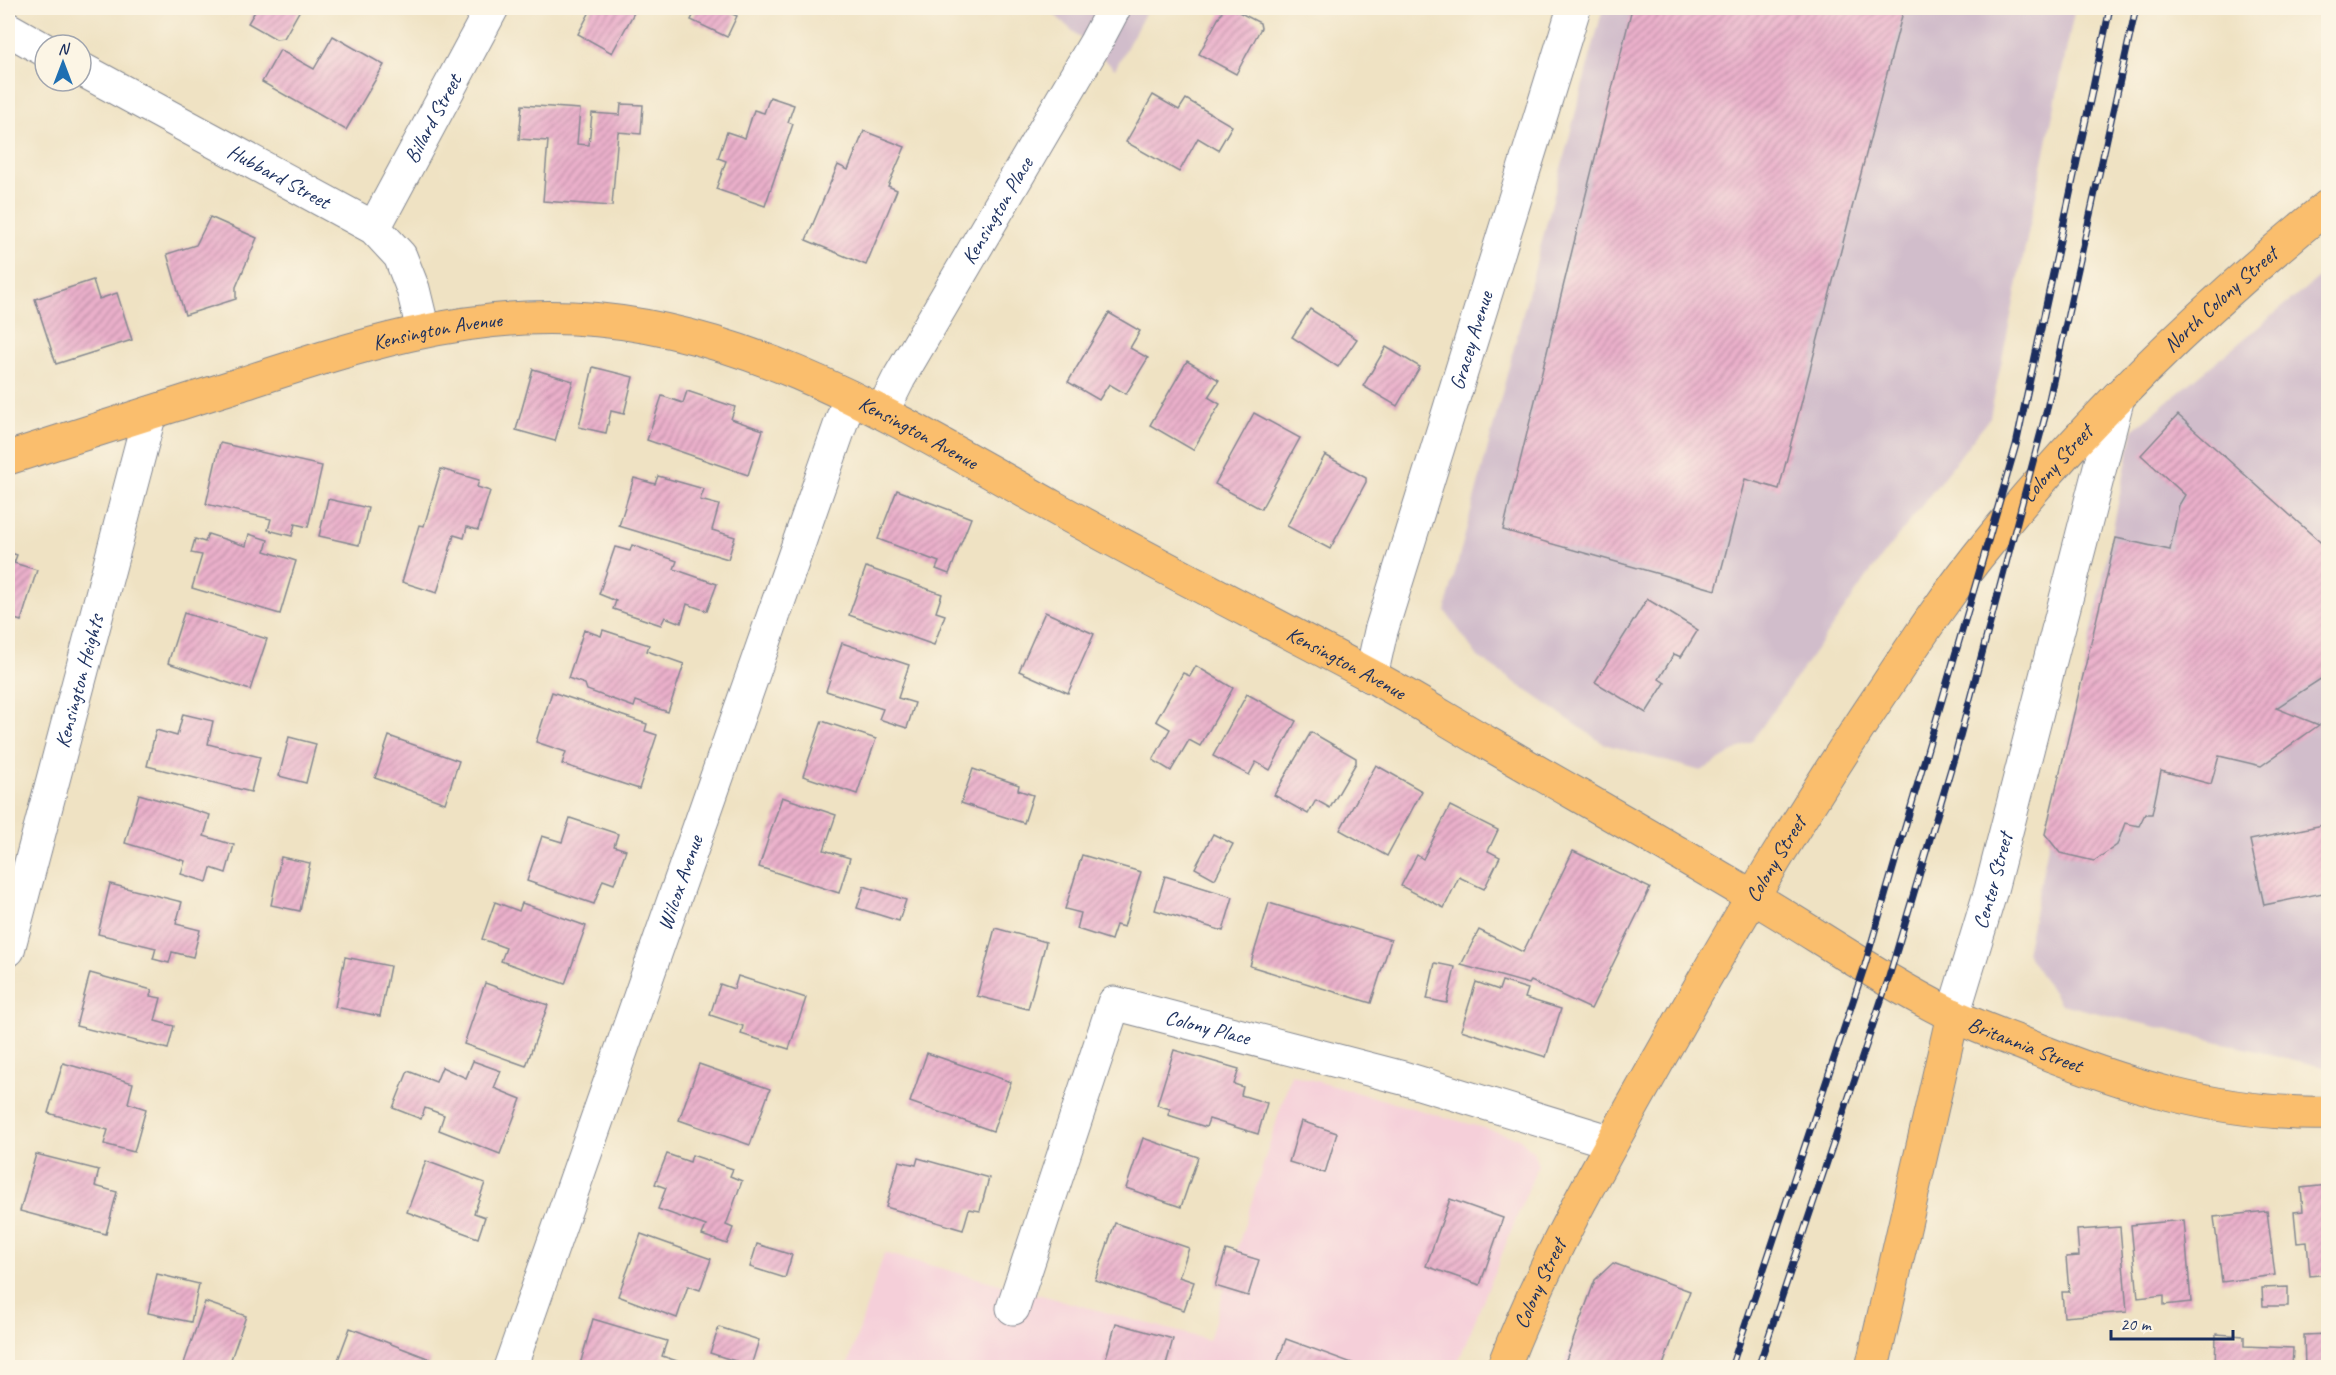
<svg xmlns="http://www.w3.org/2000/svg" width="2336" height="1375" font-family="Caveat,sans-serif">
<style>
.built{fill:#f5cfd9}
.industrial{fill:#d1bdcb}
.building{fill:url(#building-hatch)}
.lines{fill:none;stroke-linecap:round;stroke-linejoin:round}
.minor-casing{stroke:#858890;stroke-width:35}
.major-casing{stroke:#858890;stroke-width:35}
.minor{stroke:#fff;stroke-width:33}
.major{stroke:#fabe6d;stroke-width:33}
.rail-casing{stroke:#1b2f5e;stroke-width:7}
.rail{stroke:#fcf5e5;stroke-width:4.5;stroke-dasharray:14;stroke-linecap:butt}
.labels{text-anchor:middle;stroke-width:5;stroke-linejoin:round;paint-order:stroke}
.street-label{font-size:21px;fill:#1b2f5e;stroke:#fcf5e5}
</style>
<defs>
<pattern id="building-hatch" width="6" height="6" patternUnits="userSpaceOnUse" patternTransform="scale(1.5)"><rect width="6" height="6" fill="#ebb0cb"/><path d="M-1 1l2-2M0 6l6-6M5 7l2-2" fill="none" stroke="#be90a8"/></pattern>
</defs>
<rect width="100%" height="100%" fill="#fcf5e5"/>
<filter id="ink" filterUnits="userSpaceOnUse"><feTurbulence type="fractalNoise" baseFrequency=".0167" numOctaves="2"/><feDisplacementMap in="SourceGraphic" scale="12" xChannelSelector="R" yChannelSelector="G"/><feConvolveMatrix kernelMatrix="1 2 1 2 8 2 1 2 1" color-interpolation-filters="sRGB"/></filter>
<filter id="wash" filterUnits="userSpaceOnUse"><feTurbulence type="fractalNoise" baseFrequency=".008" numOctaves="4" result="noise"/><feDisplacementMap in="SourceGraphic" scale="24" xChannelSelector="R" yChannelSelector="G"/><feGaussianBlur stdDeviation="1.35" result="paint"/><feColorMatrix in="noise" values="0 0 0 0 0 0 0 0 0 0 0 0 0 0 0 0 0 1.4 0 .05"/><feComposite in="paint" operator="in"/></filter>
<g filter="url(#wash)">
<rect width="100%" height="100%" fill="#efe2c3"/>
<polygon class="built" points="1291,1074 1519,1138 1533,1151 1538,1165 1456,1367 847,1368 884,1253 1209,1340"/>
<g class="industrial">
<polygon points="1047,8 1148,8 1115,69"/>
<polygon points="1603,8 2075,8 1990,417 1869,574 1752,741 1701,771 1604,744 1478,657 1445,611"/>
<polygon points="2328,270 2328,1068 2061,1004 2026,953 2133,430"/>
</g>
<g id="blocks">
<g class="building">
<polygon points="257,8 301,8 284,38 276,39 248,23"/>
<polygon points="592,8 632,8 636,9 612,53 578,34"/>
<polygon points="697,8 718,8 737,16 727,37 691,20"/>
<polygon points="1224,8 1231,8 1260,23 1261,28 1236,74 1199,54"/>
<polygon points="1632,8 1904,8 1779,489 1745,479 1716,590 1503,530"/>
<polygon points="333,36 384,65 346,130 262,82 280,50 314,69"/>
<polygon points="1153,95 1179,110 1186,99 1232,126 1218,150 1198,138 1179,172 1126,142"/>
<polygon points="770,97 794,105 788,122 793,124 765,206 716,189 726,161 718,158 727,132 745,138 754,110 764,113"/>
<polygon points="621,104 643,105 641,134 618,132 612,206 543,201 548,141 519,139 522,105 580,109 577,144 589,145 592,113 620,115"/>
<polygon points="864,131 905,147 888,186 897,190 866,265 806,240 838,165 848,170"/>
<polygon points="210,217 257,238 236,287 236,299 185,315 167,254 196,245"/>
<polygon points="93,280 99,299 117,293 132,340 56,364 35,299"/>
<polygon points="1310,309 1357,339 1338,367 1292,337"/>
<polygon points="1109,313 1140,331 1130,348 1148,358 1126,394 1109,384 1099,400 1068,382"/>
<polygon points="1386,347 1420,367 1397,406 1363,386"/>
<polygon points="1187,361 1219,380 1208,397 1220,404 1193,450 1150,425"/>
<polygon points="593,367 633,377 624,414 611,411 606,433 579,427"/>
<polygon points="533,369 573,381 555,441 516,430"/>
<polygon points="687,391 735,407 731,419 763,430 748,475 647,440 662,396 683,403"/>
<polygon points="1254,413 1300,438 1261,509 1215,484"/>
<polygon points="2178,415 2328,549 2328,686 2322,678 2276,708 2319,725 2261,766 2219,756 2211,784 2161,771 2152,814 2145,814 2139,826 2125,823 2117,845 2094,861 2060,853 2045,834 2116,538 2170,550 2179,505 2185,495 2141,455"/>
<polygon points="220,443 322,466 308,527 295,524 292,536 268,530 271,519 206,504"/>
<polygon points="1325,455 1366,478 1366,482 1330,549 1287,526"/>
<polygon points="441,469 479,480 477,487 490,491 478,530 467,527 464,538 454,535 437,593 402,582 419,525 424,526"/>
<polygon points="658,476 704,489 700,500 719,505 712,530 735,537 728,559 619,526 634,478 655,484"/>
<polygon points="897,490 971,518 949,574 936,569 939,562 878,539"/>
<polygon points="328,499 368,508 359,545 319,536"/>
<polygon points="208,534 246,546 249,534 268,540 265,551 296,561 280,614 192,588 202,555 191,553 195,539 205,542"/>
<polygon points="632,545 677,561 674,569 717,584 707,611 687,604 681,623 665,617 661,625 613,609 616,601 599,594 615,547 630,551"/>
<polygon points="8,552 17,555 14,563 37,570 21,621 8,617"/>
<polygon points="866,567 942,594 936,612 945,615 934,645 849,615"/>
<polygon points="1647,599 1698,630 1681,657 1674,654 1659,679 1665,683 1646,713 1595,682"/>
<polygon points="1045,612 1094,634 1068,693 1019,671"/>
<polygon points="184,613 267,639 250,690 168,663"/>
<polygon points="584,630 601,636 603,630 649,645 647,651 684,664 668,712 636,701 634,707 587,690 585,684 568,678"/>
<polygon points="842,643 909,665 898,698 915,703 907,728 879,719 883,709 826,691"/>
<polygon points="1196,666 1233,688 1200,746 1189,740 1171,771 1153,760 1170,729 1156,721 1183,673 1190,676"/>
<polygon points="552,692 647,724 645,731 657,735 639,789 562,764 566,752 536,742"/>
<polygon points="1247,694 1296,721 1270,770 1256,762 1249,775 1213,756"/>
<polygon points="183,714 213,721 208,744 260,757 251,792 147,766 156,730 177,736"/>
<polygon points="822,721 876,739 857,794 803,776"/>
<polygon points="1311,732 1356,758 1356,763 1330,808 1316,800 1308,814 1274,795"/>
<polygon points="389,736 459,761 445,803 375,778"/>
<polygon points="289,737 316,744 306,783 279,776"/>
<polygon points="1376,765 1422,791 1387,856 1340,830"/>
<polygon points="973,769 1019,785 1018,790 1033,795 1024,823 961,803"/>
<polygon points="139,794 210,815 204,836 234,845 226,873 211,868 207,882 181,874 185,861 125,843"/>
<polygon points="782,797 836,815 824,850 850,858 839,893 759,867"/>
<polygon points="1450,806 1498,830 1488,851 1500,857 1484,889 1459,877 1444,908 1401,886 1417,855 1423,859"/>
<polygon points="570,818 618,834 614,846 626,850 614,884 603,880 594,904 527,881 542,836 562,842"/>
<polygon points="2328,824 2328,892 2264,905 2250,840"/>
<polygon points="1213,834 1233,844 1215,879 1195,868"/>
<polygon points="1573,851 1650,888 1591,1009 1531,981 1529,984 1461,965 1479,930 1523,952"/>
<polygon points="1082,855 1141,872 1124,927 1116,925 1111,940 1077,929 1081,913 1065,909"/>
<polygon points="281,857 310,863 300,911 271,905"/>
<polygon points="1165,876 1233,897 1223,931 1155,910"/>
<polygon points="110,884 182,902 176,924 200,930 193,957 172,952 169,963 153,959 156,948 98,934"/>
<polygon points="864,886 906,900 899,921 857,908"/>
<polygon points="495,902 519,911 522,903 586,926 565,984 501,961 506,948 482,939"/>
<polygon points="1269,903 1391,940 1371,1003 1250,966"/>
<polygon points="995,928 1046,942 1028,1009 977,996"/>
<polygon points="345,957 390,966 380,1016 335,1007"/>
<polygon points="1435,963 1455,967 1447,1003 1427,999"/>
<polygon points="90,973 152,990 150,996 161,998 155,1021 174,1026 168,1049 76,1026"/>
<polygon points="738,976 806,998 789,1049 741,1034 743,1026 710,1015 720,984 734,989"/>
<polygon points="1502,981 1528,989 1525,998 1561,1009 1546,1057 1461,1030 1476,982 1499,990"/>
<polygon points="485,983 548,1005 526,1066 464,1044"/>
<polygon points="1174,1050 1239,1069 1234,1084 1243,1087 1241,1095 1267,1103 1258,1134 1209,1119 1206,1127 1168,1115 1170,1109 1157,1105"/>
<polygon points="927,1053 1011,1082 993,1131 910,1102"/>
<polygon points="473,1061 501,1071 494,1088 521,1099 500,1154 439,1130 444,1115 425,1108 421,1119 393,1108 408,1071 436,1082 442,1067 466,1078"/>
<polygon points="63,1063 133,1083 128,1103 146,1109 134,1152 104,1144 108,1130 48,1113"/>
<polygon points="699,1064 770,1089 750,1145 679,1120"/>
<polygon points="1301,1121 1337,1133 1325,1173 1289,1162"/>
<polygon points="1143,1138 1198,1157 1181,1207 1126,1188"/>
<polygon points="36,1154 99,1170 95,1186 117,1192 106,1234 20,1211"/>
<polygon points="667,1154 690,1162 692,1155 733,1169 730,1176 742,1181 726,1225 733,1228 727,1244 702,1235 706,1226 658,1209 666,1188 655,1184"/>
<polygon points="918,1158 989,1178 980,1211 969,1209 963,1230 886,1207 899,1161 916,1165"/>
<polygon points="426,1161 485,1183 474,1213 485,1217 478,1238 407,1212"/>
<polygon points="2328,1185 2328,1274 2310,1276 2307,1242 2297,1243 2294,1212 2303,1211 2301,1188"/>
<polygon points="1450,1199 1503,1218 1480,1285 1426,1266"/>
<polygon points="2267,1211 2275,1275 2222,1282 2214,1217"/>
<polygon points="2184,1220 2191,1302 2164,1305 2164,1295 2138,1298 2131,1225"/>
<polygon points="1115,1223 1189,1248 1179,1277 1194,1282 1184,1310 1095,1280"/>
<polygon points="2120,1227 2127,1312 2064,1317 2062,1292 2069,1292 2066,1257 2079,1256 2077,1230"/>
<polygon points="641,1234 711,1259 700,1290 688,1286 677,1318 618,1296"/>
<polygon points="757,1244 792,1255 785,1278 750,1267"/>
<polygon points="1226,1250 1259,1260 1248,1296 1215,1286"/>
<polygon points="1613,1263 1690,1291 1662,1368 1563,1368 1595,1280"/>
<polygon points="157,1274 199,1284 191,1322 148,1313"/>
<polygon points="2288,1287 2288,1306 2263,1306 2262,1288"/>
<polygon points="205,1302 246,1316 228,1368 183,1366"/>
<polygon points="593,1319 667,1341 662,1356 677,1361 675,1368 579,1368"/>
<polygon points="1116,1323 1173,1339 1165,1368 1103,1368"/>
<polygon points="719,1327 759,1340 751,1366 710,1353"/>
<polygon points="350,1328 430,1359 427,1368 335,1368"/>
<polygon points="2216,1334 2244,1336 2244,1346 2293,1348 2292,1368 2215,1368"/>
<polygon points="2328,1334 2328,1368 2305,1368 2304,1335"/>
<polygon points="1286,1339 1363,1367 1363,1368 1275,1368"/>
</g>
</g>
</g>
<g filter="url(#ink)">
<use href="#blocks" fill-opacity="0" stroke="#858890" stroke-width="1.5"/>
<g class="lines">
<defs>
<g id="minor">
<polyline points="8,29 45,50"/>
<path id="s1" d="M81 69 374 228 400 256 413 289 423 330"/>
<path id="s2" d="M374 228 492 8"/>
<path id="s3" d="M882 412 899 378 1096 42 1114 8"/>
<path id="s4" d="M1371 676 1381 631 1574 8"/>
<path id="s5" d="M8 950 150 413"/>
<path id="s6" d="M1953 1015 1991 890 2118 397"/>
<path id="s7" d="M1013 1308 1114 1003 1403 1078 1612 1142"/>
<path id="s8" d="M510 1368 850 397"/>
</g>
<g id="major">
<path id="s9" d="M8 458C84 434 161 409 238 385 346 350 457 312 573 318 750 326 902 423 1053 507 1157 565 1263 618 1368 674 1409 696 1449 721 1489 744 1577 795 1666 845 1753 897 1819 936 1882 980 1950 1014 1973 1025 1997 1034 2021 1043 2118 1083 2222 1116 2328 1113"/>
<path id="s10" d="M1503 1368C1550 1246 1617 1134 1681 1020 1745 907 1812 796 1885 688 1918 638 1952 587 1990 541 2090 417 2205 306 2328 206"/>
<polyline points="1872,1368 1953,1015"/>
</g>
</defs>
<use href="#minor" class="minor-casing"/>
<use href="#major" class="major-casing"/>
<use href="#minor" class="minor"/>
<use href="#major" class="major"/>
<defs>
<g id="rail">
<polyline points="1731,1368 1865,965 2016,445 2110,8"/>
<polyline points="1758,1368 1888,980 1955,755 2046,413 2136,8"/>
</g>
</defs>
<use href="#rail" class="rail-casing"/>
<use href="#rail" class="rail"/>
</g>
</g>
<g class="labels">
<g class="street-label">
<text dy="7" stroke="none"><textPath href="#s2" startOffset="124">Billard Street</textPath></text>
<text dy="7" stroke="none"><textPath href="#s1" startOffset="225">Hubbard Street</textPath></text>
<text dy="7" stroke="none"><textPath href="#s3" startOffset="232">Kensington Place</textPath></text>
<text dy="7" stroke="none"><textPath href="#s10" startOffset="1296">North Colony Street</textPath></text>
<text dy="7" stroke="none"><textPath href="#s9" startOffset="448">Kensington Avenue</textPath></text>
<text dy="7" stroke="none"><textPath href="#s4" startOffset="350">Gracey Avenue</textPath></text>
<text dy="7" stroke="none"><textPath href="#s9" startOffset="952">Kensington Avenue</textPath></text>
<text dy="7" stroke="none"><textPath href="#s10" startOffset="1064">Colony Street</textPath></text>
<text dy="7" stroke="none"><textPath href="#s9" startOffset="1438">Kensington Avenue</textPath></text>
<text dy="7" stroke="none"><textPath href="#s5" startOffset="278">Kensington Heights</textPath></text>
<text dy="7" stroke="none"><textPath href="#s10" startOffset="578">Colony Street</textPath></text>
<text dy="7" stroke="none"><textPath href="#s8" startOffset="514">Wilcox Avenue</textPath></text>
<text dy="7" stroke="none"><textPath href="#s6" startOffset="140">Center Street</textPath></text>
<text dy="7" stroke="none"><textPath href="#s7" startOffset="418">Colony Place</textPath></text>
<text dy="7" stroke="none"><textPath href="#s9" startOffset="2218">Britannia Street</textPath></text>
<text dy="7" stroke="none"><textPath href="#s10" startOffset="92">Colony Street</textPath></text>
</g>
</g>
<rect width="2336" height="1375" fill="none" stroke="#fcf5e5" stroke-width="30"/>
<g transform="translate(63 63)"><circle r="28" fill="#fcf5e5" stroke="#a2a6af" stroke-width="1.5"/>
<path d="M0-4.5L10 22L0 15L-10 22Z" fill="#1f6fb2"/>
<text y="-9" font-size="16" font-weight="bold" text-anchor="middle" fill="#1b2f5e">N</text>
</g>
<path d="M2111 1330v9h122v-9" fill="none" stroke="#1b2f5e" stroke-width="3"/>
<text x="2120" y="1330" font-size="18" fill="#1b2f5e" stroke="#fcf5e5" stroke-width="4.5" paint-order="stroke">20 m</text>
</svg>
